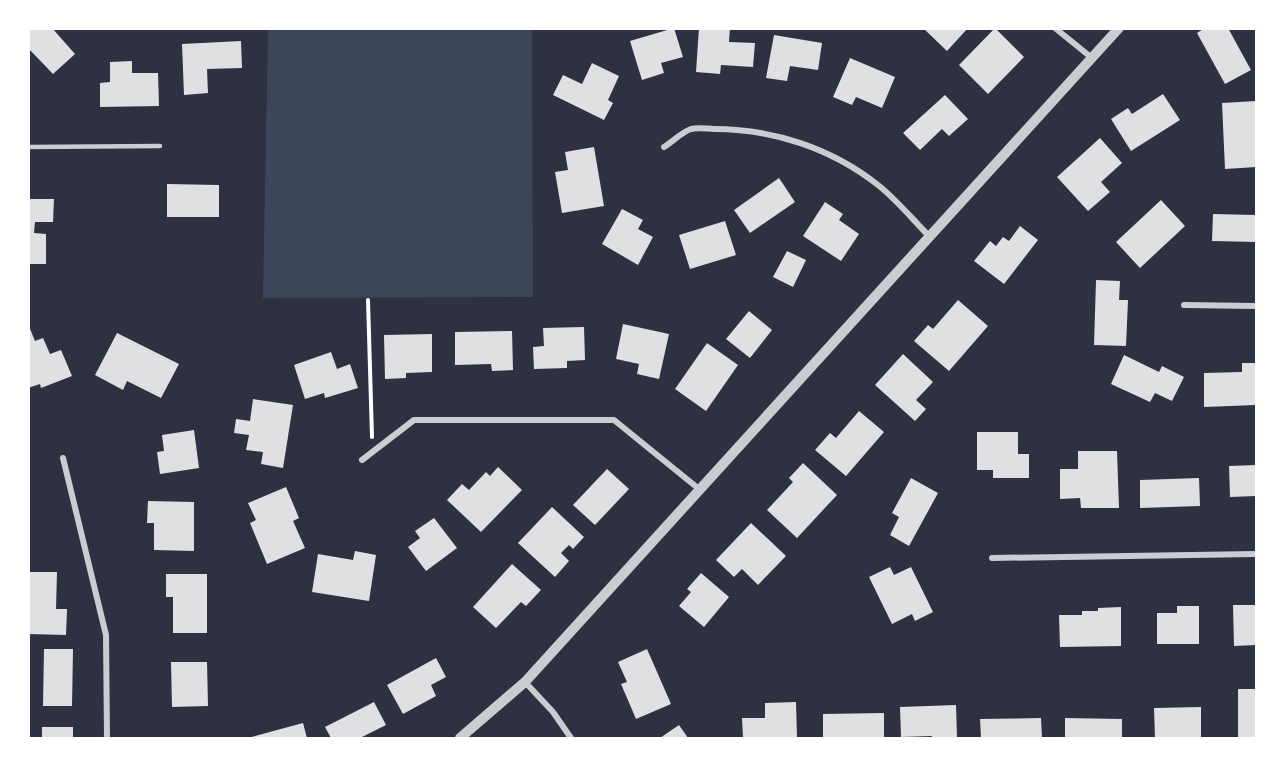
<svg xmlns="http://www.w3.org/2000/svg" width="1285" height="767" font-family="'DejaVu Sans',sans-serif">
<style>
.green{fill:#3c4559}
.building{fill:#e0e0e3}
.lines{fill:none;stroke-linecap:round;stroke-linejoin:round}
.path{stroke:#fff;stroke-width:4}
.service{stroke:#caccd0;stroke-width:4.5}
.minor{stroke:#caccd0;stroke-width:6}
.tertiary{stroke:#caccd0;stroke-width:10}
</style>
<rect width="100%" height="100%" fill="#2d3142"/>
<polygon class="green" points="268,29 532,29 533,297 263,298"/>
<g class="building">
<polygon points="31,28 52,28 75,54 53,74 28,48 28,31"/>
<polygon points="674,28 683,57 661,63 664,73 642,80 630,41"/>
<polygon points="699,28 730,28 729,42 755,43 753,67 721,65 720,74 696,72"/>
<polygon points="923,28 968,28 947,51"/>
<polygon points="995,28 1024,57 988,94 959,65"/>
<polygon points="1205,28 1228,28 1251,70 1225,84 1197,33"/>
<polygon points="774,35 822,43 818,70 790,66 787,81 766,78"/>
<polygon points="241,41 242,68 207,69 208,93 184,95 182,44"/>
<polygon points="850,58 895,77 882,108 856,97 852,105 833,97"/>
<polygon points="132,61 132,73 158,73 159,106 100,107 100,83 110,82 110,62"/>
<polygon points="592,63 619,76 608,100 613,103 604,120 553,95 563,75 582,84"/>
<polygon points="1163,94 1180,120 1131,151 1111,119 1128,108 1132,114"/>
<polygon points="945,95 968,119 949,136 942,129 920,150 903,133"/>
<polygon points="1256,101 1256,167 1225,169 1222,103"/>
<polygon points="1100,138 1122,163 1101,182 1110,192 1088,211 1057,177"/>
<polygon points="594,147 604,206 562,213 555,172 568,170 565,152"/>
<polygon points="779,178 795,202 750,233 734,210"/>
<polygon points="167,184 219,185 219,217 167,217"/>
<polygon points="28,199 54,199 53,222 35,222 34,233 46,234 46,264 28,264"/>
<polygon points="1161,200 1185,226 1140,268 1116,242"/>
<polygon points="825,202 843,214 839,220 859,234 841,261 803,236"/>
<polygon points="622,209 643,220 638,229 653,237 638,265 602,244"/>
<polygon points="1213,214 1256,215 1256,242 1212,241"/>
<polygon points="725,221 736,255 690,269 679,235"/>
<polygon points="1020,226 1038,240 1004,284 974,261 990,241 996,246 1003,237 1009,241"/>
<polygon points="787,251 806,260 793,287 773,277"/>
<polygon points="1096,280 1120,281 1119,300 1128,300 1126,346 1094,345"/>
<polygon points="958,300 988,326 949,371 914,341 928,325 933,329"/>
<polygon points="749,311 772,330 750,358 726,339"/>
<polygon points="28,324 35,341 43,338 50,354 61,350 72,376 41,388 40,384 28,388"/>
<polygon points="623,324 669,334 659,379 637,374 639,364 616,359"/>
<polygon points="584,327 585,360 567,361 567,368 534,369 533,347 544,346 543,328"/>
<polygon points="512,331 513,370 492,371 491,364 455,365 455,332"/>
<polygon points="117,333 179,364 161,398 127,381 123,390 95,375"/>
<polygon points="432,334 432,372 406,373 406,378 385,379 384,335"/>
<polygon points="707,343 738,365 706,411 675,389"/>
<polygon points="331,352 337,369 350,364 358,388 325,398 324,393 305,399 294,365"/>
<polygon points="903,354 933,382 916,400 926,409 915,421 875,385"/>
<polygon points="1124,355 1159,372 1162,366 1184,377 1172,401 1155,393 1150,402 1111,384"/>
<polygon points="1242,363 1256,363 1256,405 1204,407 1204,373 1242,372"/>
<polygon points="253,399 293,405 283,468 261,464 263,452 246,450 249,435 234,433 236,419 250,421"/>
<polygon points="859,411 884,432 846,476 815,450 830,433 836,438"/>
<polygon points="194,430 199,468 160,474 157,452 164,451 162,435"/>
<polygon points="977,432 1018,432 1018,454 1029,454 1029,478 993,478 993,470 977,470"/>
<polygon points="1078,451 1117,451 1119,508 1081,508 1080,498 1060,499 1060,469 1078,469"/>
<polygon points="803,463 837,495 797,538 767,510 793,482 789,478"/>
<polygon points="1256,465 1256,496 1230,497 1229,466"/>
<polygon points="498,467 522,490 481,532 447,500 462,484 469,490 486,472 490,476"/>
<polygon points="607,469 629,489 595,525 573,505"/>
<polygon points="911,478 938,493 909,546 890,535 899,517 892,513"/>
<polygon points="1199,478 1200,506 1140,508 1140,480"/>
<polygon points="286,487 299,518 293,521 305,548 267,564 250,523 256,520 248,503"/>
<polygon points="148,501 194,502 194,551 154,550 154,523 147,523"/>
<polygon points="552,507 584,537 573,549 569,545 561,553 569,561 555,577 518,543"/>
<polygon points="434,518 457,548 426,571 408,547 420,538 415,531"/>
<polygon points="751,523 786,556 758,585 742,569 734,577 716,560"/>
<polygon points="355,551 376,555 369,601 312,592 318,554 353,560"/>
<polygon points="512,564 541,590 526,606 521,602 496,628 473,607"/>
<polygon points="890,567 894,575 911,567 933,612 915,621 912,614 892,624 869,577"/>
<polygon points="28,572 57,572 56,609 67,609 66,635 28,634"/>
<polygon points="701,573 729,597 704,627 679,606 691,592 687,589"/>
<polygon points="166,574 207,574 207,633 173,633 173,597 166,597"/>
<polygon points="1233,605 1255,605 1256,645 1234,646"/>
<polygon points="1177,606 1199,606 1199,644 1157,644 1157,613 1177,613"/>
<polygon points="1121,607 1121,646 1060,647 1059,615 1082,615 1082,611 1098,611 1098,608"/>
<polygon points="44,649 73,649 72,706 43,706"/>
<polygon points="647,649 671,704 636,719 621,684 627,682 618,662"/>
<polygon points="436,658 446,677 431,685 436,696 403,714 387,685"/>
<polygon points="171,662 207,662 208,706 172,707"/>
<rect x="1238" y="689" width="18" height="49"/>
<polygon points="374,702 386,725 360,738 331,738 325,727"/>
<polygon points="796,702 797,738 743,738 742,718 765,718 765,703"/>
<polygon points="956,705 957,738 932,738 932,736 901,737 900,707"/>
<polygon points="1201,707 1201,738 1155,738 1154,708"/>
<polygon points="884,713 884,738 823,738 823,714"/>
<polygon points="1041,718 1042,738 981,738 980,719"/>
<polygon points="1065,718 1122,719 1122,738 1065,738"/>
<polygon points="303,723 307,738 248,738"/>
<polygon points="679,725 688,738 660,738"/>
<rect x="42" y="727" width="31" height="11"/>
</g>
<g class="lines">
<polyline class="path" points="368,300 372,437"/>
<polyline class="service" points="28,147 160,146"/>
<g class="minor">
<polyline points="1055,28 1092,58"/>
<path d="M664 147C672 142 682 132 691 129 698 127 708 129 714 129 773 129 831 148 878 185 897 200 913 220 930 237"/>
<polyline points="1184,305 1256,306"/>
<polyline points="63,458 106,635 107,738"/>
<polyline points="362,460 414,420 614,420 699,489"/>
<polyline points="992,558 1256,554"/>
<polyline points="525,682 553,712 571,738"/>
</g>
<polyline class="tertiary" points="460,738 525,682 1119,28"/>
</g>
<rect width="1285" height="767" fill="none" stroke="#ffffff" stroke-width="60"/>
</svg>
